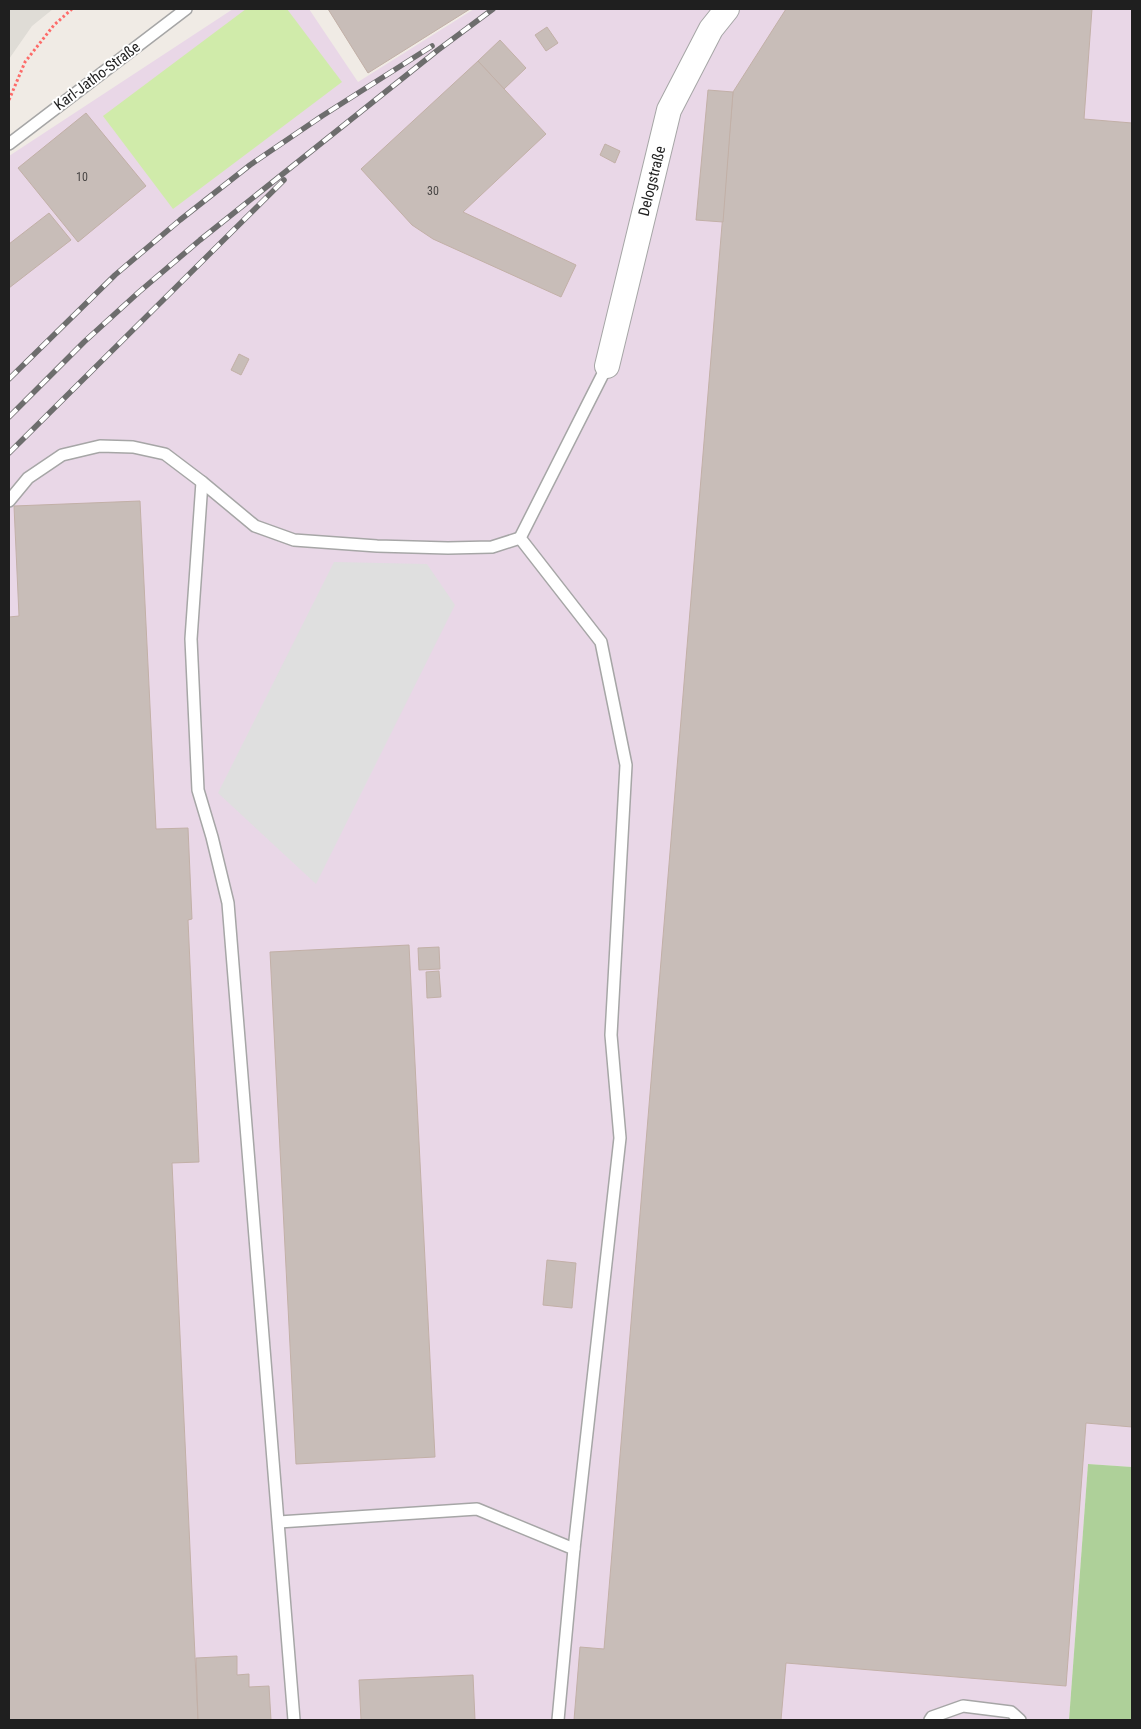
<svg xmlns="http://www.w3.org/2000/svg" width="1141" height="1729" font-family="'Roboto Condensed',sans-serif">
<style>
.industrial{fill:#e9d7e7}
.airport{fill:#dfdcd6}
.grass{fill:#d0ebaa}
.forest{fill:#aed099}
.parking{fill:#dfdfdf}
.building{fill:#c8bdb8;stroke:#c2b0a7}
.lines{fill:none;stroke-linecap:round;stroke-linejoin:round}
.lane-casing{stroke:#a6a6a6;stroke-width:14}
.street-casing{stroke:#a6a6a6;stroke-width:26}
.path{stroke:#fd6b69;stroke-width:3;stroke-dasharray:2.5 2.5;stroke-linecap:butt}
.lane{stroke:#fff;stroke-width:11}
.street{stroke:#fff;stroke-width:24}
.rail-casing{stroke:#6d6d6d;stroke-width:5.5}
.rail{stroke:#fff;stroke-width:4;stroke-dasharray:11;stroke-linecap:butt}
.labels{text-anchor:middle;stroke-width:4;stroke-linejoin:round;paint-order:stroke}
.number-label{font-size:12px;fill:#494645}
.street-label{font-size:15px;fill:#1f1f1f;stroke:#fff}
</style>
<rect width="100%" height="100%" fill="#f0ebe5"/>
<polygon class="industrial" points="233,9 309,9 358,82 474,9 1132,9 1132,1467 1088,1464 1069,1720 9,1720 9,156"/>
<polygon class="airport" points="9,9 53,9 32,26 9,59"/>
<polygon class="grass" points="246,9 287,9 342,82 173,209 103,116"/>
<polygon class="forest" points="1088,1464 1132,1467 1132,1720 1069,1720"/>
<polygon class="parking" points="334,562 427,564 455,605 316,884 218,793"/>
<g class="building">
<polygon points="328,9 470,9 368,73"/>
<polygon points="786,9 1092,9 1084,119 1132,123 1132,1427 1086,1423 1066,1686 786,1663 781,1720 574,1720 580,1647 604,1649 733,92"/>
<polygon points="547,27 558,43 546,51 535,35"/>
<polygon points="500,40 526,68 504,89 478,61"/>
<polygon points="478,61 546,134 463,212 576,265 561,297 433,239 412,225 361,169"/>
<polygon points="708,90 733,92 723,222 696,220"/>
<polygon points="86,113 146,186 78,242 18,168"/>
<polygon points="605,144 620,151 615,163 600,155"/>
<polygon points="49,213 71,240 9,288 9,244"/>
<polygon points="239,354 249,359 241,375 231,370"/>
<polygon points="140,501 156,829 188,828 192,919 188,920 199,1162 172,1163 198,1720 9,1720 9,617 19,616 14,506"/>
<polygon points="409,945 435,1457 296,1464 270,952"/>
<polygon points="439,947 440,969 419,970 418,948"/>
<polygon points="439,971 441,997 427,998 426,972"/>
<polygon points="547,1260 576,1263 572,1308 543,1305"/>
<polygon points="237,1656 237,1675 249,1674 249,1687 269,1686 271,1720 198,1720 196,1658"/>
<polygon points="473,1675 475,1720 361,1720 359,1680"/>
</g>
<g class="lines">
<defs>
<g id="lane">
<polyline points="9,144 186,9"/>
<polyline points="202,482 191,639 198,790 212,837 228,903 294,1720"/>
<polyline points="9,501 28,478 62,455 100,446 133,447 165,454 202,482 255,526 294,540 377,546 448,548 492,547 520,538"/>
<polyline points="279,1522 477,1509 574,1549 558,1720"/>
<polyline points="574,1549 620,1138 611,1035 626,765 601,642 520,538 607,366"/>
<polyline points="930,1720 932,1717 963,1706 1011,1712 1020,1720"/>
</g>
<polyline id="street" points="607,366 669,110 711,29 727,9"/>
</defs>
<use href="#lane" class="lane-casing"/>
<use href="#street" class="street-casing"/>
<polyline class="path" points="9,100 25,62 54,25 72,9"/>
<use href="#lane" class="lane"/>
<use href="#street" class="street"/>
<defs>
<g id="rail">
<polyline points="9,379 115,275 180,220 250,165 322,116 432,46"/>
<polyline points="9,417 84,342 139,292 200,240 438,50 493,9"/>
<polyline points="9,453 284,180"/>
</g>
</defs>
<use href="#rail" class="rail-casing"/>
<use href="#rail" class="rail"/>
</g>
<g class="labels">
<g class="number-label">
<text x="82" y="181">10</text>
<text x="433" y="195">30</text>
</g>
<g class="street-label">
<text transform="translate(97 76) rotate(-37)" y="5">Karl-Jatho-Straße</text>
<text transform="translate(652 181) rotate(-76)" y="5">Delogstraße</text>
</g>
</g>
<rect width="1141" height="1729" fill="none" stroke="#1f1f1f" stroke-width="20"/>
</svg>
